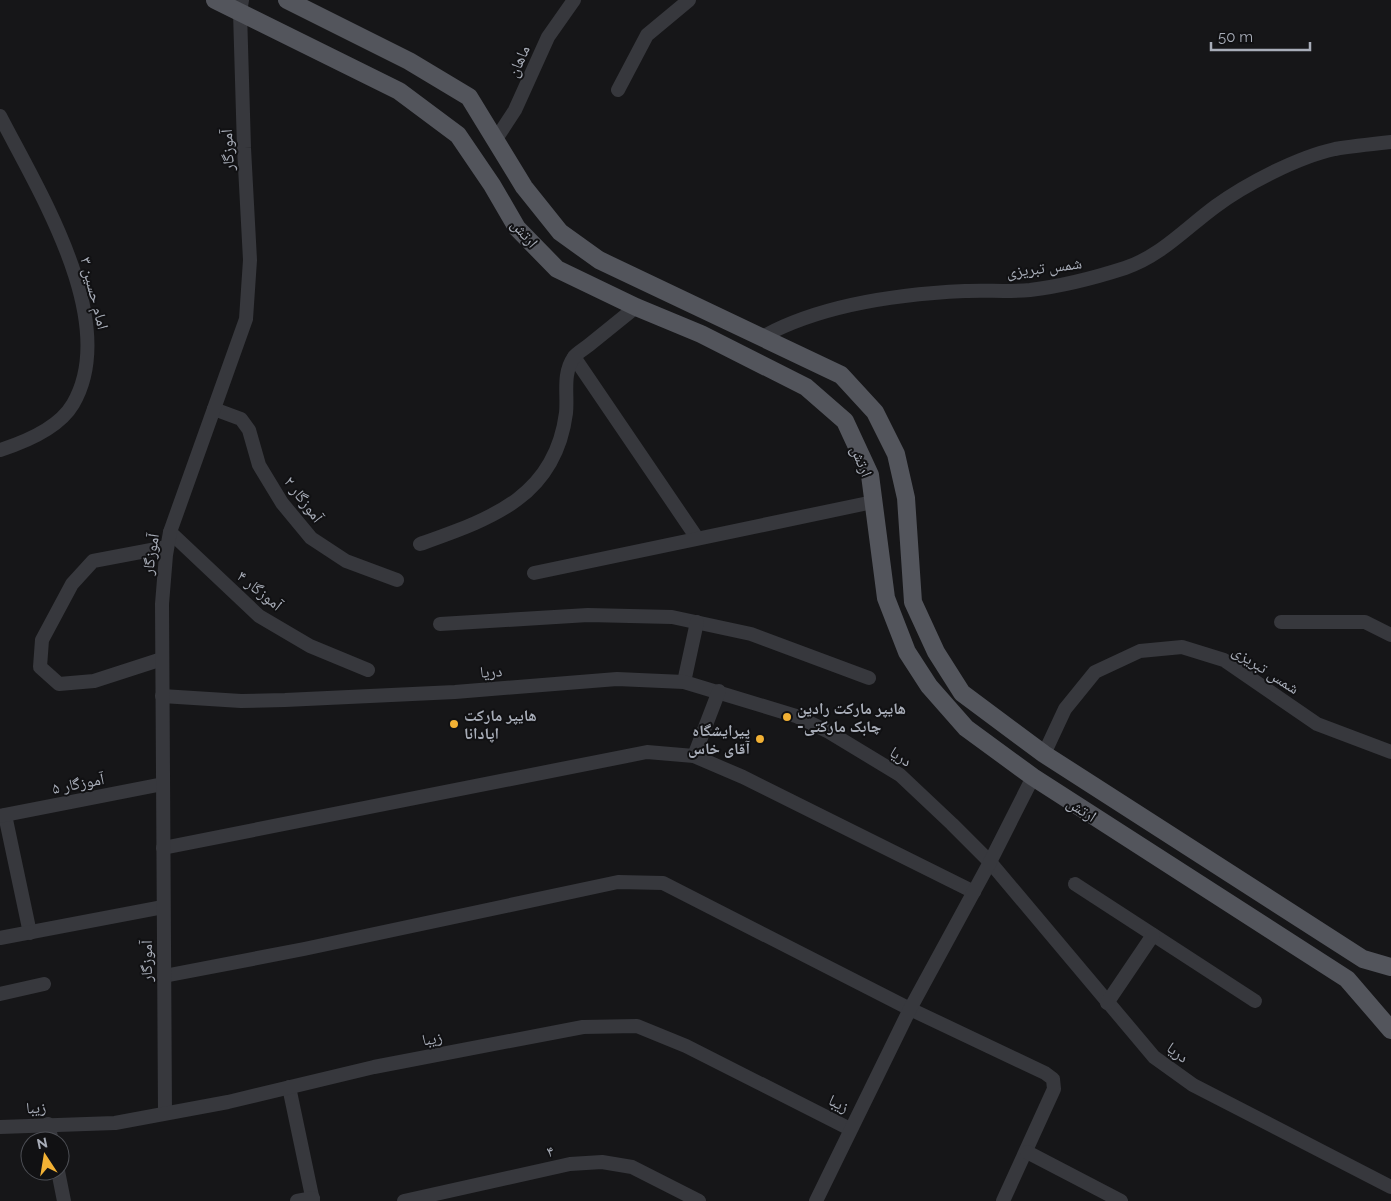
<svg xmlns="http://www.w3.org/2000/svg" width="1391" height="1201" font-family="Raleway,'Noto Naskh Arabic',sans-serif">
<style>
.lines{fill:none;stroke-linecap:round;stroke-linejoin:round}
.minor{stroke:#37383d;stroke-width:14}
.major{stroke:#53555c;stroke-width:18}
.poi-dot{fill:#f2b134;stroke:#111113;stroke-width:2}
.labels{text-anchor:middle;stroke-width:4;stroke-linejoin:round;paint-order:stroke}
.street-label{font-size:16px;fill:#a8adb8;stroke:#111113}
.poi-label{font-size:16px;font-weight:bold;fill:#a8adb8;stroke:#111113;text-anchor:start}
</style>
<rect width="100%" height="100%" fill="#161618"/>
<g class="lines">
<g class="minor">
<polyline points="618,90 647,35 689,0"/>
<path d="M0 116C38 190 121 322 73 404 59 428 25 442 0 450"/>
<polyline points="496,139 515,110 548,37 574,0"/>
<path d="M764 336C823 304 898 294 965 291 987 290 1008 292 1030 290 1063 286 1094 278 1125 268 1161 256 1186 228 1216 206 1246 184 1298 157 1335 149 1353 146 1372 144 1391 142"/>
<polyline points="574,357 697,538"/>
<polyline points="214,409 241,419 249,430 259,465 282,503 311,538 346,561 397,580"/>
<polyline points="170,532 259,616 310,646 368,670"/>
<path d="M420 544C490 519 555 498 566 413 568 395 562 374 574 357 577 353 584 349 589 345 604 333 620 320 636 307"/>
<polyline points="534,573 873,502"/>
<polyline points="1281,622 1365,622 1391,635"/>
<polyline points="440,624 588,615 672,617 751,634 869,678"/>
<polyline points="162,659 94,681 59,684 40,667 42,640 72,584 93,561 167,547"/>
<polyline points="684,682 697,622"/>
<polyline points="162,696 241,701 285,700 455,692 617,679 684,682 796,716 829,732 900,775 952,824 990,862 1154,1057 1193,1085 1391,1187"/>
<polyline points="1044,754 1065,709 1095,672 1140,651 1182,647 1224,660 1317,724 1391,752"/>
<polyline points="694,756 719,691"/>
<polyline points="5,815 30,933"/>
<polyline points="0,816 163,784"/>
<polyline points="163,848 647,752 694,756 743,777 974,892"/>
<polyline points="1075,884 1255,1001"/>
<polyline points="0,938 163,907"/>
<polyline points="164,976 304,949 618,882 663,883 910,1009 1045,1073 1053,1079 1054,1089 1003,1201"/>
<polyline points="0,994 44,984"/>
<polyline points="1107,1003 1153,935"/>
<polyline points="289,1087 313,1201"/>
<polyline points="165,1113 162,604 166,555 170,532 246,319 250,260 244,148 240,12 242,0"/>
<polyline points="48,1124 52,1141"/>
<polyline points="0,1127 115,1123 228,1102 374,1067 583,1027 637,1026 686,1046 850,1129"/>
<polyline points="1027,1152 1121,1201"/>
<polyline points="58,1171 64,1201"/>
<polyline points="297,1201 313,1198"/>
<polyline points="404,1201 570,1164 602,1162 632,1167 699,1201"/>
<polyline points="816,1201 910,1009 990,862 1033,777"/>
</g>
<g class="major">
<polyline points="215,0 399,91 458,135 492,185 517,228 557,269 636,307 701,334 806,387 845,421 870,475 886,598 907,652 929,686 966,728 1033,777 1347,979 1391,1030"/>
<polyline points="287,0 409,61 469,97 524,187 560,232 599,260 841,375 875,412 896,454 906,498 913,602 936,652 962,693 1044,754 1363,959 1391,967"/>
</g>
</g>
<g class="poi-dot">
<circle cx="787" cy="717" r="5"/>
<circle cx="454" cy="724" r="5"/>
<circle cx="760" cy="739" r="5"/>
</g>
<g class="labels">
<g class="street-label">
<text transform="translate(518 61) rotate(-66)" y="6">ماهان</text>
<text transform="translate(227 150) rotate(-93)" y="6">آموزگار</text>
<text transform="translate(525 233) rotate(50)" y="6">ارتش</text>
<text transform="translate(1044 267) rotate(-7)" y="6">شمس تبریزی</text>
<text transform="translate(95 293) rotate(76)" y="6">امام حسین ۳</text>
<text transform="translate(862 461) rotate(68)" y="6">ارتش</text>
<text transform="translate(304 499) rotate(53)" y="6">آموزگار ۲</text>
<text transform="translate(150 554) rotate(-81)" y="6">آموزگار</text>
<text transform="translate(260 590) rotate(39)" y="6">آموزگار ۴</text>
<text transform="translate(1266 669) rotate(33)" y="6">شمس تبریزی</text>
<text transform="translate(491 671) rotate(-4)" y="6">دریا</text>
<text transform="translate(901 756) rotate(34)" y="6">دریا</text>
<text transform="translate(78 783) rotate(-11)" y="6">آموزگار ۵</text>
<text transform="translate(1082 809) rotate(33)" y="6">ارتش</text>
<text transform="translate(146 961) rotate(-90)" y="6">آموزگار</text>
<text transform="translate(432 1038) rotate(-11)" y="6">زیبا</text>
<text transform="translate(1178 1052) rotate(37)" y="6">دریا</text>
<text transform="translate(839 1103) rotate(27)" y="6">زیبا</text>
<text transform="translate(36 1107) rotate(-3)" y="6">زیبا</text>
<text transform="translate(550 1151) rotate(-12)" y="6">۴</text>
</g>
<g class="poi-label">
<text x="797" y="714">هایپر مارکت رادین<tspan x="797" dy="18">-چابک مارکتی</tspan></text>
<text x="464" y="721">هایپر مارکت<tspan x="464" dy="18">اپادانا</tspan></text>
<text x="750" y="736" text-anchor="end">پیرایشگاه<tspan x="750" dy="18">آقای خاس</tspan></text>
</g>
</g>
<g transform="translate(45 1156) rotate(348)"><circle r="24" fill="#111113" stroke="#4d4f55"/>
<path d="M0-4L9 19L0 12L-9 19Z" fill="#f2b134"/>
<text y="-8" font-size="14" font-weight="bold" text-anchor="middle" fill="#a8adb8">N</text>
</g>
<path d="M1211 42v8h99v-8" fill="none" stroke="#a8adb8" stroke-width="2.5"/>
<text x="1218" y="42" font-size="15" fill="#a8adb8" stroke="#111113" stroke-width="4" paint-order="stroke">50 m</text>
</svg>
